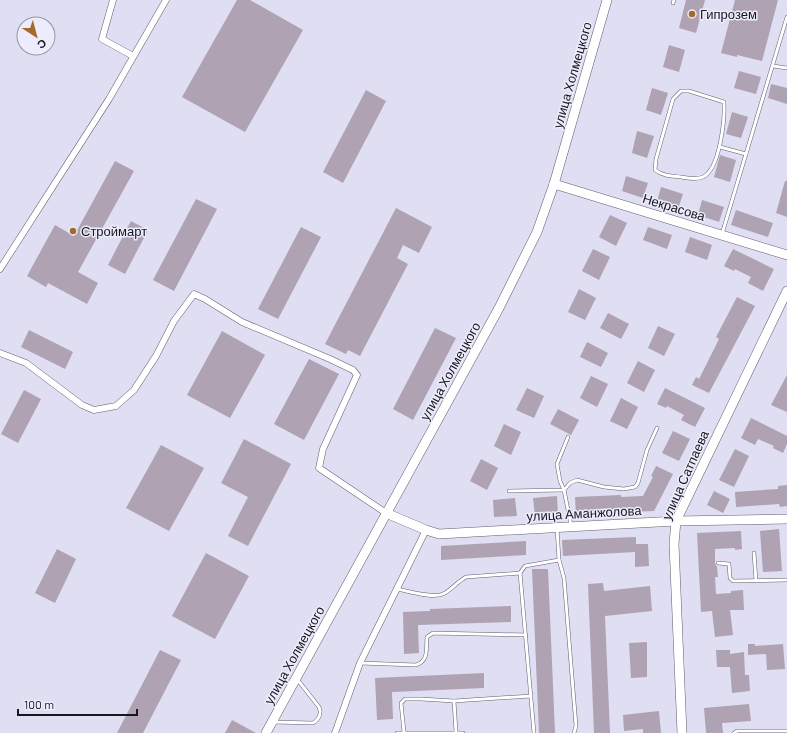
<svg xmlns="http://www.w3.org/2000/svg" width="787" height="733" font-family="Barlow,sans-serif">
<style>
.building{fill:#aea2b3}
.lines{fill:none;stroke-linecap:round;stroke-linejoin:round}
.lane-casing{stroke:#605f70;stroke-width:4}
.street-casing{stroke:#605f70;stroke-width:7}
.secondary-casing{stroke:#605f70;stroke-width:10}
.lane{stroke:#fff;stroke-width:3}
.street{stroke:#fff;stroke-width:6}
.secondary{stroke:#fff;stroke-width:9}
.poi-dot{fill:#a46a2a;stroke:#edecfc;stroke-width:1.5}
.labels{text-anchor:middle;stroke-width:3;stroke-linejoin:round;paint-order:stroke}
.poi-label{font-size:13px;fill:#16161d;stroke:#edecfc;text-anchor:start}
.street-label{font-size:13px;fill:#16161d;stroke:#edecfc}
</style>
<rect width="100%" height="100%" fill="#dfdef2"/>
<g class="building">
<polygon points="237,0 250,0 303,30 245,132 182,97"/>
<polygon points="686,0 705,0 696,33 679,28"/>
<polygon points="735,0 778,0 762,61 737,55 737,57 721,53"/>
<polygon points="669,45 685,50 679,72 663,67"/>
<polygon points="739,71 761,77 756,94 734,88"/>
<polygon points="771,84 787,88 787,104 768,98"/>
<polygon points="652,88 668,93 661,115 646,110"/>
<polygon points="366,90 386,101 343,183 323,172"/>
<polygon points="732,112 748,117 741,138 726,134"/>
<polygon points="637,131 654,136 647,158 632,153"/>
<polygon points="720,155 736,160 730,182 714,177"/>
<polygon points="115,161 134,171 78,272 98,283 87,304 48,283 46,287 27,276 55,225 74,236"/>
<polygon points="626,176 648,183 643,198 622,191"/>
<polygon points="785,181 787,181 787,217 776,213"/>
<polygon points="661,187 683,194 678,209 657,202"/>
<polygon points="196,199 217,209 174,291 153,280"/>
<polygon points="702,200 724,207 719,222 698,215"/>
<polygon points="396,208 432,227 419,253 403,245 397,258 408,264 360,356 348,350 346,354 325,344"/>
<polygon points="736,210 773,223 768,237 731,225"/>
<polygon points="610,215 627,223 616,246 599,237"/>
<polygon points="131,221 148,230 125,274 108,265"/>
<polygon points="301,227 321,237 278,319 258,309"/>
<polygon points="648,227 672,235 667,249 643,240"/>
<polygon points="690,237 712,245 707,260 685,252"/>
<polygon points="593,249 610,257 599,280 582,271"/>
<polygon points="733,249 774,269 763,291 748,283 751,277 735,269 734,271 724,266"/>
<polygon points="579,289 596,298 585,320 568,312"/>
<polygon points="737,297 755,306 709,393 692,385 696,377 699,379 719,339 716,337"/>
<polygon points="608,313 629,324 621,339 600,328"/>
<polygon points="658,326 675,334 664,356 648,348"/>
<polygon points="435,328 456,338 413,420 393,409"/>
<polygon points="29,330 73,352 65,369 21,347"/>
<polygon points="222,331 265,355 230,418 187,395"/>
<polygon points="587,342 608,353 601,367 580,357"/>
<polygon points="309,359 339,374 304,440 274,424"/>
<polygon points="638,361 655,370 644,392 627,383"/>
<polygon points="787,375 787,412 771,405"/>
<polygon points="591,376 608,384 597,407 580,398"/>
<polygon points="527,388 544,396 534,418 516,410"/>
<polygon points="665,388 705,408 695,427 681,420 684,415 667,406 666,408 657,404"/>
<polygon points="24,390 41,399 18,443 1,434"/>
<polygon points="621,398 638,407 627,429 610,421"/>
<polygon points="558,409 579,420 571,435 550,424"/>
<polygon points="751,418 787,436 787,444 783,453 773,448 774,446 758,439 755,445 741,438"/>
<polygon points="504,424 521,432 511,455 494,446"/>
<polygon points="673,431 690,439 679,461 662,453"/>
<polygon points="244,439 291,464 248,546 228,536 248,497 221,483"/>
<polygon points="161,445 204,468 169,531 126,508"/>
<polygon points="735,449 749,456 734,487 719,480"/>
<polygon points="481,459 498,468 487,490 470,481"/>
<polygon points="656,466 673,474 654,511 576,514 575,497 621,495 621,497 643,496 653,477 651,476"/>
<polygon points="787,485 787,506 780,507 779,504 736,507 735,492 778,489 778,486"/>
<polygon points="714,491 730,499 723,513 707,505"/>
<polygon points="557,496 558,514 535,516 533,498"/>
<polygon points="515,498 517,516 494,517 493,500"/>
<polygon points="779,529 782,571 763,572 760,531"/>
<polygon points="741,531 742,549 735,550 735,548 715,549 715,563 716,566 717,566 718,577 715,577 716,594 731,593 731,591 743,590 744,610 730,610 733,635 715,637 712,611 701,612 697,533"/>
<polygon points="636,537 636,544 648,544 649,566 635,567 635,552 563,556 562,540"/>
<polygon points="526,541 526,555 441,560 441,546"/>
<polygon points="57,549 76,559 55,603 35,593"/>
<polygon points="206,553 249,576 215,639 172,616"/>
<polygon points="532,569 548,569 555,733 539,733"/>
<polygon points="603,583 604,591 650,586 652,611 605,616 610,733 594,733 588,584"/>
<polygon points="511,606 511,622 418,625 419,653 404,654 403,612 430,611 430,609"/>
<polygon points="647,642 647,677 631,678 629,643"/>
<polygon points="748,644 755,644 755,646 783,644 785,669 767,670 766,654 748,655"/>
<polygon points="160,650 181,660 143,733 117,733"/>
<polygon points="716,650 730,650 730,654 744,652 745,675 749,675 750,691 732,693 730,667 717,667"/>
<polygon points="484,673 484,688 392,692 393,719 377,720 375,678"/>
<polygon points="749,704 751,721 722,723 723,733 706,733 704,708"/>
<polygon points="659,711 661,733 643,733 643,729 624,731 623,715"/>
<polygon points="232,720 256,733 225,733"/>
</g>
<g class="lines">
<defs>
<g id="lane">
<polyline points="673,3 674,0"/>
<polyline points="773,66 787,68"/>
<path d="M681 91H689L724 102C725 119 720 169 703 177 696 180 688 178 681 177 672 176 663 176 655 170L656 159 673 99Z"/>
<polyline points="720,147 746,154"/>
<polyline points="722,234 787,17"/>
<polyline points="568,437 557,464 560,481 564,490 571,525"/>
<polyline points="509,491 564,490 570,483 577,480 604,487 624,489 635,487 638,483 647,450 657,428"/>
<polyline points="557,528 559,560 564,578 576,726 574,733"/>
<polyline points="754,553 756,581"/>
<polyline points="718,563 729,564 730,578 733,581 787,580"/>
<path d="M397 589C408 591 433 599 443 594 450 591 457 582 466 577L520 573"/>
<path d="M360 663 416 665C429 661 426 648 427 637L433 633 526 635"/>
<polyline points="454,701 456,732"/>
<path d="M273 722 313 723C319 720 322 713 319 707L297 679"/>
<polyline points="404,732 401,703 405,699 421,699 454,701 531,696"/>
<polyline points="397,733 463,733"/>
<polyline points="534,733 520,573 525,566 559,560"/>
<polyline points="734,733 737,731 787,731"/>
</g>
<g id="street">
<polyline points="113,0 102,39 133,56"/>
<polyline points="0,269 109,99 166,0"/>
<polyline points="0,353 26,363 82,405 94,410 116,406 134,390 156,356 174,321 194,294 205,299 242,322 330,359 353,370 357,375 323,449 319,468 386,513"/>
<polyline points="335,733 360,663 426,530"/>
</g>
<g id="secondary">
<polyline points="554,184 787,255"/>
<polyline points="386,513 426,530 439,534 676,521 787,519"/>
<polyline points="266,733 499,308 537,232 554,184 607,0"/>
<polyline points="682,733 674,544 676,521 787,291"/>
</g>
</defs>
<use href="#lane" class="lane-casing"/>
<use href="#street" class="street-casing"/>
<use href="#secondary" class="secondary-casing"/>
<use href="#lane" class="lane"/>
<use href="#street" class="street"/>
<use href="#secondary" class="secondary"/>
</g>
<g class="poi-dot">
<circle cx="692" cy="14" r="4"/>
<circle cx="73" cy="231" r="4"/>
</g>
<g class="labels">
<g class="poi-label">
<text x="700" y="19">Гипрозем</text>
<text x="81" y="236">Строймарт</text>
</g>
<g class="street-label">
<text transform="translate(572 75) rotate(-74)" y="5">улица Холмецкого</text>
<text transform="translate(674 207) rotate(17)" y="5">Некрасова</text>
<text transform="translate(450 371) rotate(-61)" y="5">улица Холмецкого</text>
<text transform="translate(685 475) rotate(-66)" y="5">улица Сатпаева</text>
<text transform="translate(584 513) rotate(-3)" y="5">улица Аманжолова</text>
<text transform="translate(294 655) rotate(-61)" y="5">улица Холмецкого</text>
</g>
</g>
<g transform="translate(36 36) rotate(144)"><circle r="19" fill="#edecfc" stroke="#9796a3"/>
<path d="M0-3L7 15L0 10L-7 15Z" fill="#a46a2a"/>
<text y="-6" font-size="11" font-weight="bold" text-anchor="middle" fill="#16161d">С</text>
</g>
<path d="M18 709v6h119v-6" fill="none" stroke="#16161d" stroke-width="2"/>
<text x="24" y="709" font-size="12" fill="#16161d" stroke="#edecfc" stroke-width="3" paint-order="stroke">100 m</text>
</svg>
